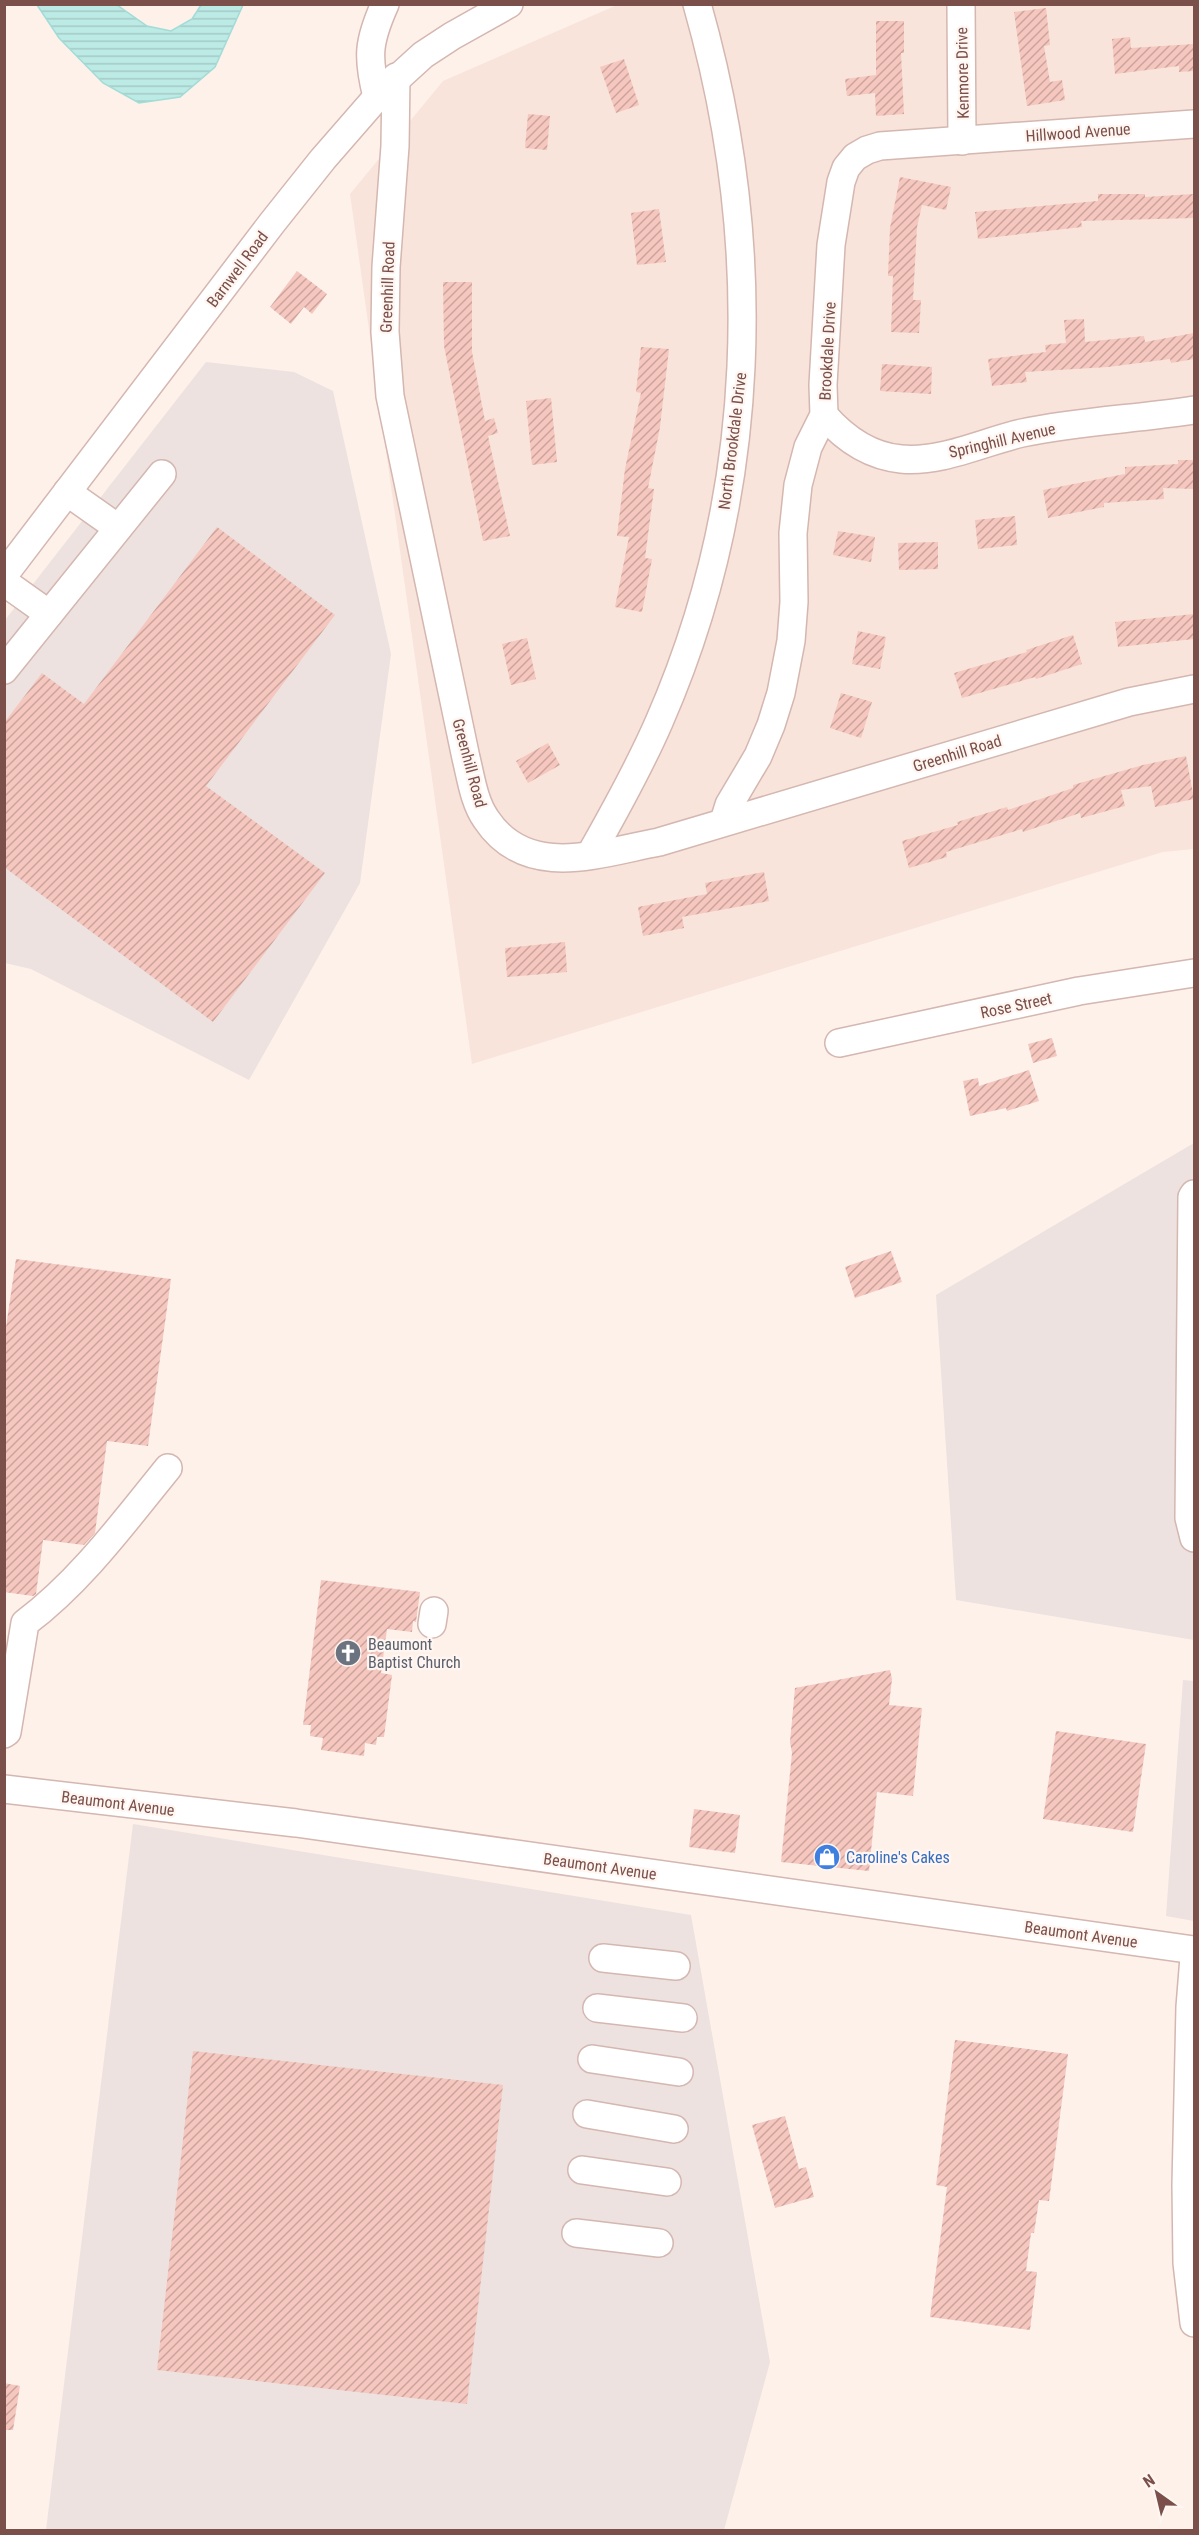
<svg xmlns="http://www.w3.org/2000/svg" width="1199" height="2535" font-family="'Roboto Condensed',sans-serif">
<style>
.residential{fill:#f8e4da}
.industrial{fill:#ede2df}
.water{fill:url(#water-rules);stroke:#a1dcd7;stroke-width:1.5}
.building{fill:url(#building-hatch)}
.lines{fill:none;stroke-linecap:round;stroke-linejoin:round}
.minor-casing{stroke:#d4b7b0;stroke-width:30}
.minor{stroke:#fff;stroke-width:27}
.labels{text-anchor:middle;stroke-width:4.5;stroke-linejoin:round;paint-order:stroke}
.street-label{font-size:16px;fill:#7b4f4a;stroke:#fff6f1}
.worship-label{font-size:16px;fill:#5b616d;stroke:#fff6f1;text-anchor:start}
.shop-label{font-size:16px;fill:#366cbe;stroke:#fff6f1;text-anchor:start}
</style>
<defs>
<pattern id="water-rules" width="6" height="5" patternUnits="userSpaceOnUse" patternTransform="scale(1.5)"><rect width="6" height="5" fill="#bceae5"/><path d="M0 2.5h6" fill="none" stroke="#a5cac6"/></pattern>
<pattern id="building-hatch" width="6" height="6" patternUnits="userSpaceOnUse" patternTransform="scale(1.5)"><rect width="6" height="6" fill="#f5c7bf"/><path d="M-1 1l2-2M0 6l6-6M5 7l2-2" fill="none" stroke="#cba49d"/></pattern>
</defs>
<rect width="100%" height="100%" fill="#fef1ea"/>
<polygon class="residential" points="617,5 1194,5 1194,849 1163,852 472,1064 350,194 443,81"/>
<g class="industrial">
<polygon points="206,362 294,372 333,391 391,654 360,883 249,1080 31,969 5,963 5,620"/>
<polygon points="1194,1143 1194,1640 956,1600 936,1295"/>
<polygon points="1183,1680 1194,1681 1194,1921 1166,1916"/>
<polygon points="133,1824 691,1915 770,2362 724,2530 46,2530"/>
</g>
<polygon class="water" points="37,5 117,5 147,26 171,31 192,19 201,5 243,5 215,67 180,97 139,103 103,83 59,38"/>
<g class="building">
<polygon points="1046,8 1050,45 1044,46 1050,82 1062,80 1065,100 1027,106 1014,12"/>
<polygon points="876,21 904,21 904,53 901,53 904,114 876,116 875,93 847,96 845,79 876,75"/>
<polygon points="1130,37 1131,48 1194,44 1194,71 1179,72 1179,66 1115,74 1112,39"/>
<polygon points="624,59 639,105 616,113 600,67"/>
<polygon points="528,114 550,116 547,150 525,148"/>
<polygon points="900,177 951,187 946,210 922,205 917,227 913,300 921,300 919,333 891,332 893,276 888,276 890,228"/>
<polygon points="1098,194 1145,194 1145,197 1194,194 1194,218 1081,221 1082,227 978,239 975,212 1098,201"/>
<polygon points="659,209 666,262 637,265 631,213"/>
<polygon points="297,271 327,294 312,314 304,307 291,324 270,307"/>
<polygon points="443,282 472,282 472,352 485,421 494,418 498,433 488,436 510,536 483,541 444,346"/>
<polygon points="1084,319 1085,342 1144,336 1145,342 1194,333 1194,359 1171,363 1170,359 1108,367 1025,372 1027,382 992,386 988,359 1046,352 1045,345 1066,343 1064,320"/>
<polygon points="641,347 669,349 660,427 648,488 654,489 645,558 652,559 642,612 615,607 629,537 617,536 625,469 641,393 636,392"/>
<polygon points="882,364 932,367 931,394 880,391"/>
<polygon points="551,398 557,462 532,465 526,401"/>
<polygon points="1178,460 1194,460 1194,489 1163,488 1164,499 1104,503 1104,507 1048,518 1043,490 1125,474 1125,467 1178,464"/>
<polygon points="1015,516 1017,545 978,549 975,520"/>
<polygon points="217,527 335,615 206,786 325,873 213,1022 4,867 4,723 42,673 84,704"/>
<polygon points="838,531 875,537 871,562 833,555"/>
<polygon points="938,542 938,569 899,570 898,543"/>
<polygon points="1194,614 1194,639 1118,647 1115,622"/>
<polygon points="858,631 886,637 880,669 852,664"/>
<polygon points="1073,635 1082,664 1036,679 1035,677 962,698 954,673 1027,652 1026,650"/>
<polygon points="527,638 536,679 511,685 502,644"/>
<polygon points="841,693 872,702 861,738 830,728"/>
<polygon points="548,743 560,765 528,783 516,761"/>
<polygon points="1186,756 1194,799 1155,807 1151,786 1121,790 1125,806 1081,818 1080,813 1023,832 1022,829 946,852 947,857 909,868 902,841 958,825 957,822 1007,807 1008,810 1073,788 1073,785 1143,765"/>
<polygon points="764,872 769,901 682,917 684,928 643,936 638,907 707,894 705,883"/>
<polygon points="565,942 567,972 507,977 505,948"/>
<polygon points="1052,1038 1057,1056 1033,1063 1028,1044"/>
<polygon points="1029,1070 1039,1101 1007,1111 1006,1108 970,1116 963,1081 978,1078 979,1086"/>
<polygon points="891,1251 902,1282 855,1298 845,1267"/>
<polygon points="16,1259 171,1279 148,1446 107,1441 95,1533 84,1545 43,1540 36,1594 33,1596 4,1592 4,1341"/>
<polygon points="321,1580 420,1592 416,1622 413,1621 412,1632 387,1629 381,1673 392,1675 384,1737 377,1737 376,1745 365,1743 364,1756 321,1750 323,1738 310,1736 311,1725 303,1725"/>
<polygon points="890,1670 892,1679 889,1705 922,1708 913,1796 877,1792 869,1871 781,1862 792,1753 790,1742 795,1688"/>
<polygon points="1056,1731 1146,1744 1133,1832 1043,1819"/>
<polygon points="694,1809 740,1815 735,1853 689,1847"/>
<polygon points="955,2040 1068,2054 1049,2201 1039,2200 1034,2233 1031,2233 1026,2271 1037,2272 1030,2330 930,2317 947,2187 936,2185"/>
<polygon points="193,2051 503,2085 467,2404 157,2370"/>
<polygon points="785,2116 799,2169 806,2167 814,2197 775,2208 752,2125"/>
<polygon points="4,2383 20,2386 13,2430 4,2430"/>
</g>
<g class="lines">
<defs>
<g id="minor">
<polyline points="961,4 962,141"/>
<path d="M396 77 395 146 386 267 385 332 390 396 466 758C471 778 474 802 486 819 527 881 600 853 659 842L1129 702 1194 689"/>
<path d="M377 97C367 57 368 42 385 4"/>
<path d="M824 415C844 438 869 456 901 459 941 463 983 442 1022 433 1079 421 1137 419 1194 410"/>
<polyline points="67,492 118,528"/>
<polyline points="4,575 272,223 323,159 377,97 423,55 452,36 509,4"/>
<polyline points="4,582 49,614"/>
<polyline points="4,670 162,474"/>
<polyline points="724,821 729,805 758,756 771,725 781,693 791,641 794,602 793,533 798,485 808,447 824,415 823,385 831,245 841,182 846,168 855,157 867,150 880,146 1194,124"/>
<path d="M590 855C615 811 639 768 659 722 759 494 765 242 697 4"/>
<polyline points="839,1043 1079,991 1194,973"/>
<polyline points="1194,1194 1192,1197 1189,1518 1194,1538"/>
<polyline points="432,1624 434,1611"/>
<path d="M4 1734 7 1732 25 1623C81 1581 124 1522 168 1468"/>
<polyline points="4,1789 296,1823 1194,1950"/>
<polyline points="1194,1957 1190,2007 1186,2185 1187,2263 1194,2323"/>
<polyline points="603,1958 676,1966"/>
<polyline points="597,2008 683,2018"/>
<polyline points="592,2059 679,2072"/>
<polyline points="587,2114 674,2129"/>
<polyline points="582,2170 667,2182"/>
<polyline points="576,2233 659,2243"/>
</g>
</defs>
<use href="#minor" class="minor-casing"/>
<use href="#minor" class="minor"/>
</g>
<defs>
<symbol id="church-disc" viewBox="-11 -11 22 22"><circle r="9.5" fill="#6b7280" stroke="#fff6f1"/><path d="M-1.2-6h2.4v3.5h3.3v2.4h-3.3V6h-2.4V-.1h-3.3v-2.4h3.3Z" fill="#fff"/></symbol>
<symbol id="shop-disc" viewBox="-11 -11 22 22"><circle r="9.5" fill="#3f7fe0" stroke="#fff6f1"/><path d="M-5-2.5h2.3a2.7 3.5 0 0 1 5.4 0H5L5.5 6h-11ZM-1.5-2.5h3a1.5 2.3 0 0 0-3 0Z" fill="#fff"/></symbol>
</defs>
<g fill-rule="evenodd">
<use href="#church-disc" x="333" y="1638" width="30" height="30"/>
<use href="#shop-disc" x="812" y="1842" width="30" height="30"/>
</g>
<g class="labels">
<g class="street-label">
<text transform="translate(962 73) rotate(-91)" y="6">Kenmore Drive</text>
<text transform="translate(1078 132) rotate(-4)" y="6">Hillwood Avenue</text>
<text transform="translate(237 269) rotate(-53)" y="6">Barnwell Road</text>
<text transform="translate(387 287) rotate(-88)" y="6">Greenhill Road</text>
<text transform="translate(827 351) rotate(-87)" y="6">Brookdale Drive</text>
<text transform="translate(1002 440) rotate(-13)" y="6">Springhill Avenue</text>
<text transform="translate(732 441) rotate(-83)" y="6">North Brookdale Drive</text>
<text transform="translate(957 753) rotate(-17)" y="6">Greenhill Road</text>
<text transform="translate(470 763) rotate(75)" y="6">Greenhill Road</text>
<text transform="translate(1016 1005) rotate(-12)" y="6">Rose Street</text>
<text transform="translate(118 1803) rotate(7)" y="6">Beaumont Avenue</text>
<text transform="translate(600 1866) rotate(8)" y="6">Beaumont Avenue</text>
<text transform="translate(1081 1934) rotate(8)" y="6">Beaumont Avenue</text>
</g>
<g class="worship-label">
<text x="368" y="1650">Beaumont<tspan x="368" dy="18">Baptist Church</tspan></text>
</g>
<g class="shop-label">
<text x="846" y="1863">Caroline's Cakes</text>
</g>
</g>
<rect width="1199" height="2535" fill="none" stroke="#7b4f4a" stroke-width="12"/>
<g transform="translate(1157 2493) rotate(326)" stroke="#fff6f1" stroke-width="4.5" paint-order="stroke">
<path d="M0-4.5L10 22L0 15L-10 22Z" fill="#7b4f4a"/>
<text y="-9" font-size="16" font-weight="bold" text-anchor="middle" fill="#7b4f4a">N</text>
</g>
</svg>
